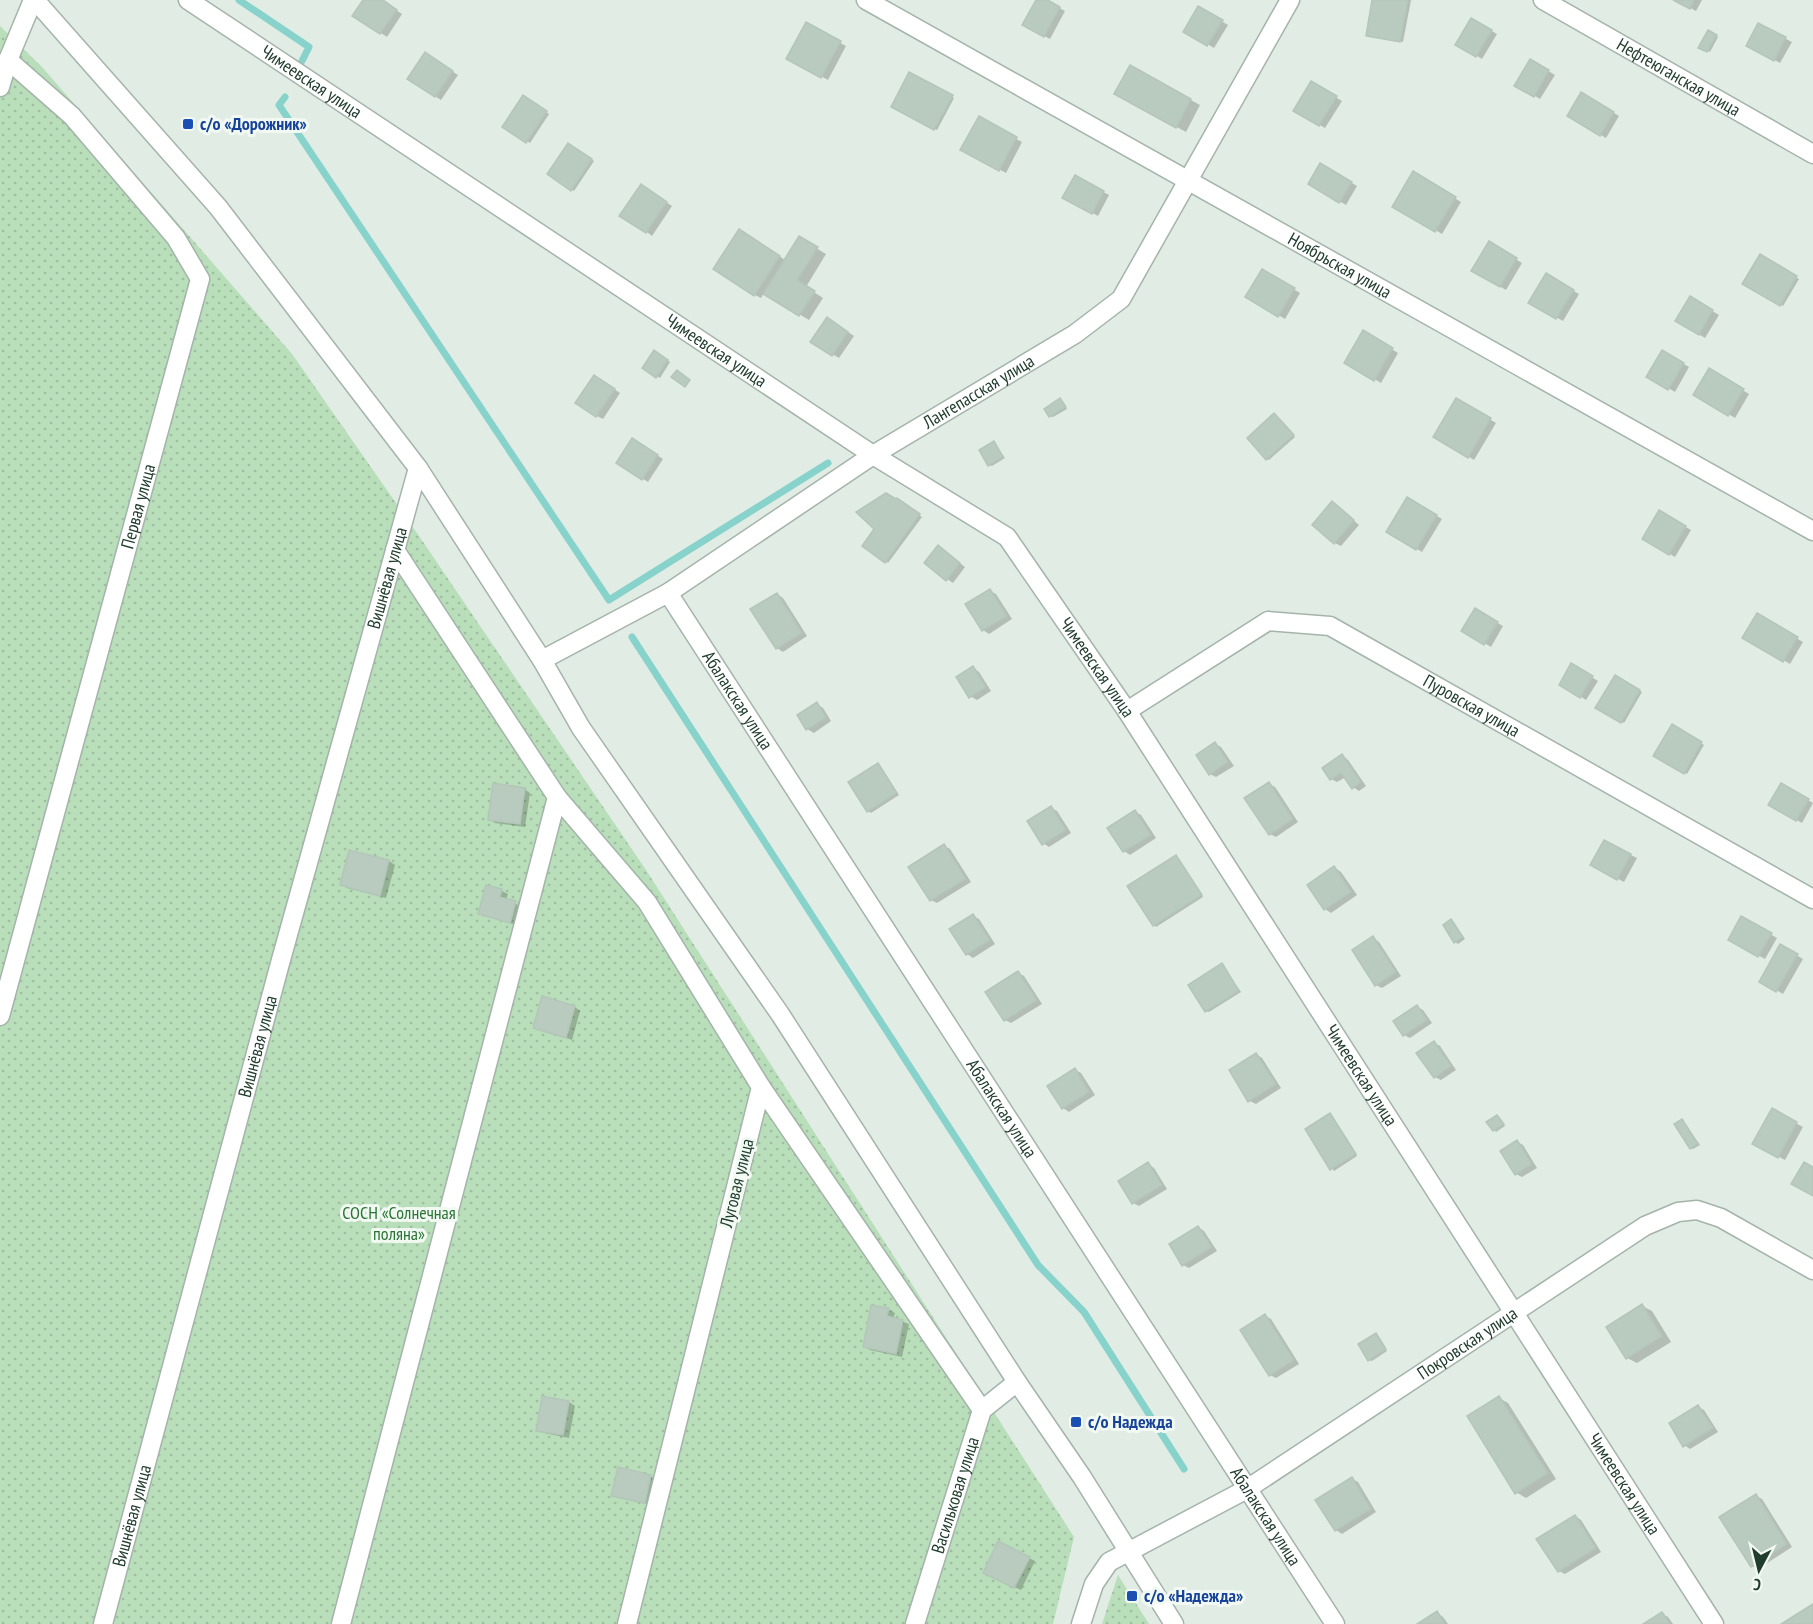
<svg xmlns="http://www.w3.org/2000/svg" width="1813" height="1624" font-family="'PT Sans Narrow',sans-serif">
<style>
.park{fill:url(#park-dots)}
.shadow{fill:#0003}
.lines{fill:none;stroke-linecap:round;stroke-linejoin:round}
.stream{stroke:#87d3cb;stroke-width:7}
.building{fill:#b9cabf;stroke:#b3c6b9;stroke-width:1.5}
.minor-casing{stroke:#a4b4aa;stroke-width:21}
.minor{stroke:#fff;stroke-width:18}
.transit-dot{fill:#1a4fb4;stroke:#f2f9f3;stroke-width:2}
.labels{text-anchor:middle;stroke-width:6;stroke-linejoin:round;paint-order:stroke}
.street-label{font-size:18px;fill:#213d2e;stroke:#f2f9f3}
.transit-label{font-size:18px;font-weight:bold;fill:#164399;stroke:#f2f9f3;text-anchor:start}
.park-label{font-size:18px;fill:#2a7534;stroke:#f2f9f3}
</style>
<defs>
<pattern id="park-dots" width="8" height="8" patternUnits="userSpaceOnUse" patternTransform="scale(1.5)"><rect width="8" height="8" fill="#b9deba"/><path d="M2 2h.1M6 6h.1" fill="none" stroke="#9fbfa0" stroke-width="1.8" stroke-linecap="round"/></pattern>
</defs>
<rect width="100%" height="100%" fill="#e1ece4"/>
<g class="park">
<polygon points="0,26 42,67 292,354 419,536 646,870 1074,1537 1053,1624 0,1624"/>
<polygon points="1118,1575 1149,1624 1102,1624"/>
</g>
<g class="shadow">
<polygon points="365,0 381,0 402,14 387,37 355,16"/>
<polygon points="1038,0 1045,0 1065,11 1050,39 1024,25"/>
<polygon points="1374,0 1411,0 1403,42 1370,36"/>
<polygon points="1676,0 1702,0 1696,11"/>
<polygon points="1199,8 1228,25 1214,48 1185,31"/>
<polygon points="1472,20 1497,34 1482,59 1458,44"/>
<polygon points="806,24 846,46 828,80 788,58"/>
<polygon points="1759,25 1792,42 1780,63 1748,45"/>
<polygon points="1708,32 1718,37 1710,52 1700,47"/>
<polygon points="431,58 458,75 441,100 435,96"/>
<polygon points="1531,61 1555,75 1540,99 1517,85"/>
<polygon points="1130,67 1200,105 1186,132 1116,94"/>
<polygon points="910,74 954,98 937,130 893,106"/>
<polygon points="1311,83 1342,101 1325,128 1295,111"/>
<polygon points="1582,94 1619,116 1606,138 1569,116"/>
<polygon points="524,97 549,114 530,143 504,126"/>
<polygon points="979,118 1022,142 1006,173 962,149"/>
<polygon points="569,145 594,161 574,191 549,174"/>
<polygon points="1321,165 1357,186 1346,205 1310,184"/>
<polygon points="1414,173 1461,202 1442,234 1394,206"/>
<polygon points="1075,177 1109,195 1098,216 1064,197"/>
<polygon points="647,189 672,206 652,236 647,232"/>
<polygon points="745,234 785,260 799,238 826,254 806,287 823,298 809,320 764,293 761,298 755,295"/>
<polygon points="1489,243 1522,263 1506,290 1473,270"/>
<polygon points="1761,256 1799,279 1783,306 1744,283"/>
<polygon points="1263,271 1300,293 1285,319 1247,297"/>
<polygon points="1546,275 1579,294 1563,321 1530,302"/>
<polygon points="1690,298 1719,315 1705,338 1677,321"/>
<polygon points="833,322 854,336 839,358 812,342"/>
<polygon points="1364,332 1398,353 1381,383 1346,362"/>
<polygon points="654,352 670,362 660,378 644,367"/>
<polygon points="1663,352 1689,367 1675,392 1648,376"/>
<polygon points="1709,370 1749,394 1735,418 1695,394"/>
<polygon points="601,380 620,393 603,419 597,416"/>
<polygon points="1060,400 1067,409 1053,417 1050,416"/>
<polygon points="1457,400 1496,423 1474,460 1435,436"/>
<polygon points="1275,415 1295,437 1269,460 1267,459"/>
<polygon points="638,443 663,459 648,482 618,463"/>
<polygon points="994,443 1005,458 992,466 989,465"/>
<polygon points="1407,499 1442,519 1422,552 1388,532"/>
<polygon points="900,501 922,517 888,563 864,546"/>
<polygon points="1338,507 1359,525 1341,546 1335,543"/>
<polygon points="1660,512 1691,530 1675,557 1644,539"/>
<polygon points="944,550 965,567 953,583 947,579"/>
<polygon points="990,591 996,594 1012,619 989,634 983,630"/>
<polygon points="777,594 783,598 807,636 783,652 777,648"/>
<polygon points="1475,610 1503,626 1491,647 1463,630"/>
<polygon points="1757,615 1803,642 1790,664 1744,637"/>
<polygon points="1572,665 1598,681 1586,700 1561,684"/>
<polygon points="973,668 979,672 991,691 977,700 970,696"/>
<polygon points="1615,677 1642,692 1624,723 1597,707"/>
<polygon points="817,704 823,708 831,721 814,733 807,729 799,715"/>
<polygon points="1672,726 1704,745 1687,774 1655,755"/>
<polygon points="1215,744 1221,747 1234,766 1216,777 1210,774"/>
<polygon points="1342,756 1348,760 1366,786 1359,791 1353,787 1346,777 1337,782 1331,779"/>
<polygon points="878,765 899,795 871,813 868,811"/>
<polygon points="1269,784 1275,787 1298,822 1276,837 1270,834"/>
<polygon points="1782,785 1813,803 1802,823 1770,805"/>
<polygon points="524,789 530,793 525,827 495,823 489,819"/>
<polygon points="1051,808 1057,811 1071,833 1049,847 1043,843"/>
<polygon points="1135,812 1141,815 1156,838 1130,855 1124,851"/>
<polygon points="1605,842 1637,858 1624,882 1592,865"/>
<polygon points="944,846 950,849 971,882 937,903 931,900"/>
<polygon points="1176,857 1203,897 1156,927 1154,925"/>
<polygon points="389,861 395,865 386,898 347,888 341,884"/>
<polygon points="1335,868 1341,872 1357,895 1331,913 1325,909"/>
<polygon points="487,887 502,891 508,894 506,900 521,906 516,925 480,914"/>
<polygon points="973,916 979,919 995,944 973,958 967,954"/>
<polygon points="1742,918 1777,938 1765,959 1730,940"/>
<polygon points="1451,921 1465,939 1458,944 1455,942"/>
<polygon points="1373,938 1379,942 1401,976 1382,988 1376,985"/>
<polygon points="1781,946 1803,959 1783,994 1761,981"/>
<polygon points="1222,965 1241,992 1209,1012 1206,1011"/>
<polygon points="1018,973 1024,976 1042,1004 1011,1023 1005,1020"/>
<polygon points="575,1007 580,1011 572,1040 535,1027"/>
<polygon points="1417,1007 1423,1010 1432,1023 1410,1038 1404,1035"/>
<polygon points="1434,1043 1440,1046 1456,1070 1441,1080 1435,1077"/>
<polygon points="1256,1054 1262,1058 1281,1088 1256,1104 1250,1101"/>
<polygon points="1075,1070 1081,1073 1095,1095 1069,1112 1063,1108"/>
<polygon points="1772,1110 1803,1127 1785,1160 1754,1143"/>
<polygon points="1330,1115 1357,1156 1334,1171 1307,1130"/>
<polygon points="1497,1116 1505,1126 1496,1132 1494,1130"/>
<polygon points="1682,1120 1700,1145 1693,1149 1691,1148"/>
<polygon points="1517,1142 1523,1145 1537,1168 1522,1177 1516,1174"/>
<polygon points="1148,1164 1154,1168 1167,1189 1139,1206 1133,1203"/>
<polygon points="1198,1227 1204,1231 1217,1251 1189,1268 1183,1265"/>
<polygon points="873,1306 889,1310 895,1313 893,1319 909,1324 902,1357 870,1350 864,1346"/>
<polygon points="1642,1306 1652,1311 1671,1342 1637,1363 1627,1358"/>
<polygon points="1265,1316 1271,1319 1299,1364 1276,1378 1270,1375"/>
<polygon points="1376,1335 1387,1351 1372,1361 1369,1360"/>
<polygon points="1499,1398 1508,1403 1556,1479 1526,1498 1516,1492"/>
<polygon points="569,1402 575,1406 569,1438 544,1433 538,1430"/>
<polygon points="1698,1407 1704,1410 1718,1432 1690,1449 1684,1445"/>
<polygon points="650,1476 656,1479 651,1505 619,1498 613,1495"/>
<polygon points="1352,1479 1358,1482 1376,1512 1342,1534 1336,1530"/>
<polygon points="1756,1496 1762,1499 1792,1547 1758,1569 1752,1566"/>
<polygon points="1575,1516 1581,1520 1601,1552 1565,1574 1559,1571"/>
<polygon points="1029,1558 1035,1561 1021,1590 990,1576"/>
<polygon points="1437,1613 1443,1617 1448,1624 1420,1624"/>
<polygon points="1662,1614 1668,1617 1673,1624 1646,1624"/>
</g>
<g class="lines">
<g class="stream">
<polyline points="239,0 309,47 302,61"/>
<polyline points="285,97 279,105 609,600 828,463"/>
<polyline points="632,637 1038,1265 1084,1312 1184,1469"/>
</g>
</g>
<g class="building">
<polygon points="363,0 383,0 397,10 380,34 352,16"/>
<polygon points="1036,0 1048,0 1060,7 1044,37 1022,25"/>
<polygon points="1372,0 1408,0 1400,42 1366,36"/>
<polygon points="1673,0 1694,0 1690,9"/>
<polygon points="1198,6 1223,20 1207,46 1183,32"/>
<polygon points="1471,18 1492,30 1476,57 1455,45"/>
<polygon points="806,22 841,41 821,78 786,59"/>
<polygon points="1758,23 1786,37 1774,61 1746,46"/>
<polygon points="1708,30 1717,35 1707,52 1698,48"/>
<polygon points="425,52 453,71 435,97 407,79"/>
<polygon points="1530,59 1549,70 1534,97 1514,86"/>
<polygon points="1130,65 1191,99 1176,128 1114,94"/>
<polygon points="909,72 953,95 934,130 891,107"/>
<polygon points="1311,81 1337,96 1319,126 1293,111"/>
<polygon points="1581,92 1614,112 1600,136 1567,116"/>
<polygon points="523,95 547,111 526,143 502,127"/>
<polygon points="979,116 1017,137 999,171 960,150"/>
<polygon points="568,143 592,159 571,191 547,174"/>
<polygon points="1320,163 1352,182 1339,203 1308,184"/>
<polygon points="1413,171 1456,197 1435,232 1392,207"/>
<polygon points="1075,175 1104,191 1092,214 1062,198"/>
<polygon points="641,184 667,202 646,233 619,216"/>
<polygon points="739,229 780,256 754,296 713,269"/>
<polygon points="799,236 818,247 797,280 815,291 799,316 763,294"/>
<polygon points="1489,241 1517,258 1500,287 1471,271"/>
<polygon points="1760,254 1797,276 1780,306 1742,284"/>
<polygon points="1262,269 1295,288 1278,317 1245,297"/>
<polygon points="1546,273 1574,290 1556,319 1528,303"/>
<polygon points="1690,296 1713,310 1699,335 1675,321"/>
<polygon points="827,317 848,332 832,356 810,342"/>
<polygon points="1363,330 1393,348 1374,381 1344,363"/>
<polygon points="654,350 668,360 656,378 642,368"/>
<polygon points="1662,350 1684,363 1668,390 1646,377"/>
<polygon points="1709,368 1744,389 1728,416 1693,395"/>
<polygon points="677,370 690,380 685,387 671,377"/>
<polygon points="594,375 615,389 596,417 575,403"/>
<polygon points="1060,398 1066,407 1049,417 1044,409"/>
<polygon points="1456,398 1491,418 1468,458 1433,437"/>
<polygon points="1274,413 1294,435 1266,460 1247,438"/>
<polygon points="632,438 658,455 642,480 616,463"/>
<polygon points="994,441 1003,457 988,466 979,450"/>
<polygon points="886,493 896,499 897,498 920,514 885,563 862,546 874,529 856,512"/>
<polygon points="1407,497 1437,515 1416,550 1386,532"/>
<polygon points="1332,501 1354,520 1334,544 1312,525"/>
<polygon points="1659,510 1686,526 1669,555 1642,539"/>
<polygon points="938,545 960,563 946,581 924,563"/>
<polygon points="990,589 1007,616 982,631 965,604"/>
<polygon points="777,593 802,633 776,649 750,609"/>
<polygon points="1475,608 1498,622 1484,645 1461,631"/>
<polygon points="1757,613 1798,637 1783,662 1742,638"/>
<polygon points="1571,663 1593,676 1580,698 1559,685"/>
<polygon points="973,666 986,687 969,698 956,677"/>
<polygon points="1615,675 1640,690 1621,723 1595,708"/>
<polygon points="817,702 826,718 806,730 797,715"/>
<polygon points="1672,724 1702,742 1684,774 1653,756"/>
<polygon points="1215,742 1228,762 1209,775 1196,755"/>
<polygon points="1342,754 1361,782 1352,789 1341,773 1330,780 1322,768"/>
<polygon points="878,763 897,793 867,812 848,782"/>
<polygon points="1269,782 1293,819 1269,835 1244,798"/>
<polygon points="493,783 525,788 520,824 488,820"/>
<polygon points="1781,783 1809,799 1796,821 1768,805"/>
<polygon points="1051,806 1066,830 1042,845 1027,821"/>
<polygon points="1135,810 1151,835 1123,852 1107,828"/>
<polygon points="1604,840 1631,854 1617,880 1590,865"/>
<polygon points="944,844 966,879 930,901 908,867"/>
<polygon points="349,850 389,860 380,896 340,885"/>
<polygon points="1176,855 1202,895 1153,926 1127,886"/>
<polygon points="1334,866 1351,892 1324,910 1307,885"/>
<polygon points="486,885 502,889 500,897 516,901 510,923 478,914"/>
<polygon points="973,914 990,940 966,955 949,929"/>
<polygon points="1741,916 1772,933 1758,957 1728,940"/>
<polygon points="1451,919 1463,937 1454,943 1443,925"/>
<polygon points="1373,936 1396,972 1375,986 1352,950"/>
<polygon points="1780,944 1798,954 1776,992 1759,982"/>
<polygon points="1222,963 1239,991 1205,1012 1188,985"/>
<polygon points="1018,971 1037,1000 1004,1021 985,992"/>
<polygon points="542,996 575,1006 566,1038 533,1028"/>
<polygon points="1417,1005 1427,1020 1403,1036 1393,1021"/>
<polygon points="1434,1041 1451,1066 1434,1078 1416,1053"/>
<polygon points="1256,1053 1276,1084 1248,1102 1229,1070"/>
<polygon points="1075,1068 1089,1092 1062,1109 1047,1086"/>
<polygon points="1772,1108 1797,1122 1778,1158 1752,1144"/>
<polygon points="1330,1113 1356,1154 1330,1170 1305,1129"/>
<polygon points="1497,1115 1504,1124 1493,1131 1486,1122"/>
<polygon points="1682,1119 1698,1144 1690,1149 1674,1124"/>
<polygon points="1517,1140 1532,1164 1515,1175 1500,1151"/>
<polygon points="1148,1162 1162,1185 1132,1204 1118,1181"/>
<polygon points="1804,1162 1813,1167 1813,1196 1791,1184"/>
<polygon points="1198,1226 1212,1247 1182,1266 1169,1244"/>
<polygon points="1642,1304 1662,1336 1626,1359 1606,1327"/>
<polygon points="871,1305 889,1308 887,1316 903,1320 896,1354 863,1347"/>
<polygon points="1265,1314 1294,1360 1269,1376 1240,1330"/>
<polygon points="1376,1333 1386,1349 1368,1361 1358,1344"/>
<polygon points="542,1396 569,1401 563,1435 536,1431"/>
<polygon points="1499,1396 1548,1473 1515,1494 1467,1416"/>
<polygon points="1698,1405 1713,1428 1683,1447 1669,1423"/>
<polygon points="618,1467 651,1475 645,1503 611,1496"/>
<polygon points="1352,1477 1371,1509 1335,1531 1315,1500"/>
<polygon points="1756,1494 1787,1544 1751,1567 1719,1517"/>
<polygon points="1575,1515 1596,1548 1558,1572 1536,1539"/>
<polygon points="998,1541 1030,1557 1014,1588 983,1573"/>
<polygon points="1813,1604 1813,1624 1781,1624"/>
<polygon points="1437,1611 1445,1624 1417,1624"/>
<polygon points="1662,1612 1670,1624 1643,1624"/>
</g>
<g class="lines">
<defs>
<g id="minor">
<polyline points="35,0 218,207 418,468 542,660 581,728 780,1014 1017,1382 1082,1477 1174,1624"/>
<path id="s1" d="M188 0 873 455 1007 537 1127 711 1714 1624"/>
<path id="s2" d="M866 0 1813 531"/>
<path id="s3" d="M1543 0 1813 154"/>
<polyline points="0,87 8,60 33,0"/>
<path id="s4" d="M668 593 1335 1624"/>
<path id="s5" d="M542 660 668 593 873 455 1075 334 1121 299 1290 0"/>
<path id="s6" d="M1127 711 1268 621 1330 626 1813 899"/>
<polyline points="557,797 647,902 761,1087 627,1624"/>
<path id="s7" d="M0 1016 200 279 176 238 72 116 8 60"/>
<polyline points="761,1087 982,1410"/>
<path id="s8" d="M103 1624 279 967 418 468"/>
<polyline points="341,1624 557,797 395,550"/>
<path id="s9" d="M915 1624 982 1410 1017 1382"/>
<path id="s10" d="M1081 1624 1094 1584 1109 1562 1247 1489 1645 1226 1678 1212 1697 1210 1721 1218 1813 1270"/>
</g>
</defs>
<use href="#minor" class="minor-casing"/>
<use href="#minor" class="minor"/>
</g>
<g class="transit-dot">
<rect x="182" y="118" width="12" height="12" rx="3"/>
<rect x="1070" y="1416" width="12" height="12" rx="3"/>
<rect x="1126" y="1590" width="12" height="12" rx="3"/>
</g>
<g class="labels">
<g class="street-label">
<text dy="6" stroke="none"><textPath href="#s3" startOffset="156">Нефтеюганская улица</textPath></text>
<text dy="6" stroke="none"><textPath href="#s1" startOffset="148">Чимеевская улица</textPath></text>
<text dy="6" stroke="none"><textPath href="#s2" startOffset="543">Ноябрьская улица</textPath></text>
<text dy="6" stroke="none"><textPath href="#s1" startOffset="634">Чимеевская улица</textPath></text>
<text dy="6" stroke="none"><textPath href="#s5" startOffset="513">Лангепасская улица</textPath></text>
<text dy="6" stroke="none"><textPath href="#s7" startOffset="528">Первая улица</textPath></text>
<text dy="6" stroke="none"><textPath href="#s8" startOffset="1084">Вишнёвая улица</textPath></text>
<text dy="6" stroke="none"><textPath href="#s1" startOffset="1138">Чимеевская улица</textPath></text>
<text dy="6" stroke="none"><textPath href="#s4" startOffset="128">Абалакская улица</textPath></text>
<text dy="6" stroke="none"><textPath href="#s6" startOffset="392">Пуровская улица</textPath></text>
<text dy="6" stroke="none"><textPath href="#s8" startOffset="598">Вишнёвая улица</textPath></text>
<text dy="6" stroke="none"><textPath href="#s1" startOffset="1624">Чимеевская улица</textPath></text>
<text dy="6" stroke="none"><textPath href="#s4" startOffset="614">Абалакская улица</textPath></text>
<text transform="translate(737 1183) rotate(-76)" y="6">Луговая улица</text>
<text dy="6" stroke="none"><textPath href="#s10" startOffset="489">Покровская улица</textPath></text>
<text dy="6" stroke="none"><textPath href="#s1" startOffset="2110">Чимеевская улица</textPath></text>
<text dy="6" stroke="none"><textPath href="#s9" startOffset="135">Васильковая улица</textPath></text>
<text dy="6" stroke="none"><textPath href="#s8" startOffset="112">Вишнёвая улица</textPath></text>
<text dy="6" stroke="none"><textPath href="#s4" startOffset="1100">Абалакская улица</textPath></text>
</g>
<g class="transit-label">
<text x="200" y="130">с/о «Дорожник»</text>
<text x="1088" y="1428">с/о Надежда</text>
<text x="1144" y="1602">с/о «Надежда»</text>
</g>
<g class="park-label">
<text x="399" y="1219">СОСН «Солнечная<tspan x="399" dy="21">поляна»</tspan></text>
</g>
</g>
<g transform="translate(1759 1570) rotate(187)" stroke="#f2f9f3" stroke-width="4.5" paint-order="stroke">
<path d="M0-4.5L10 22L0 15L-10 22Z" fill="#213d2e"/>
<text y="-9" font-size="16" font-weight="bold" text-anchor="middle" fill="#213d2e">С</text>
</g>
</svg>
